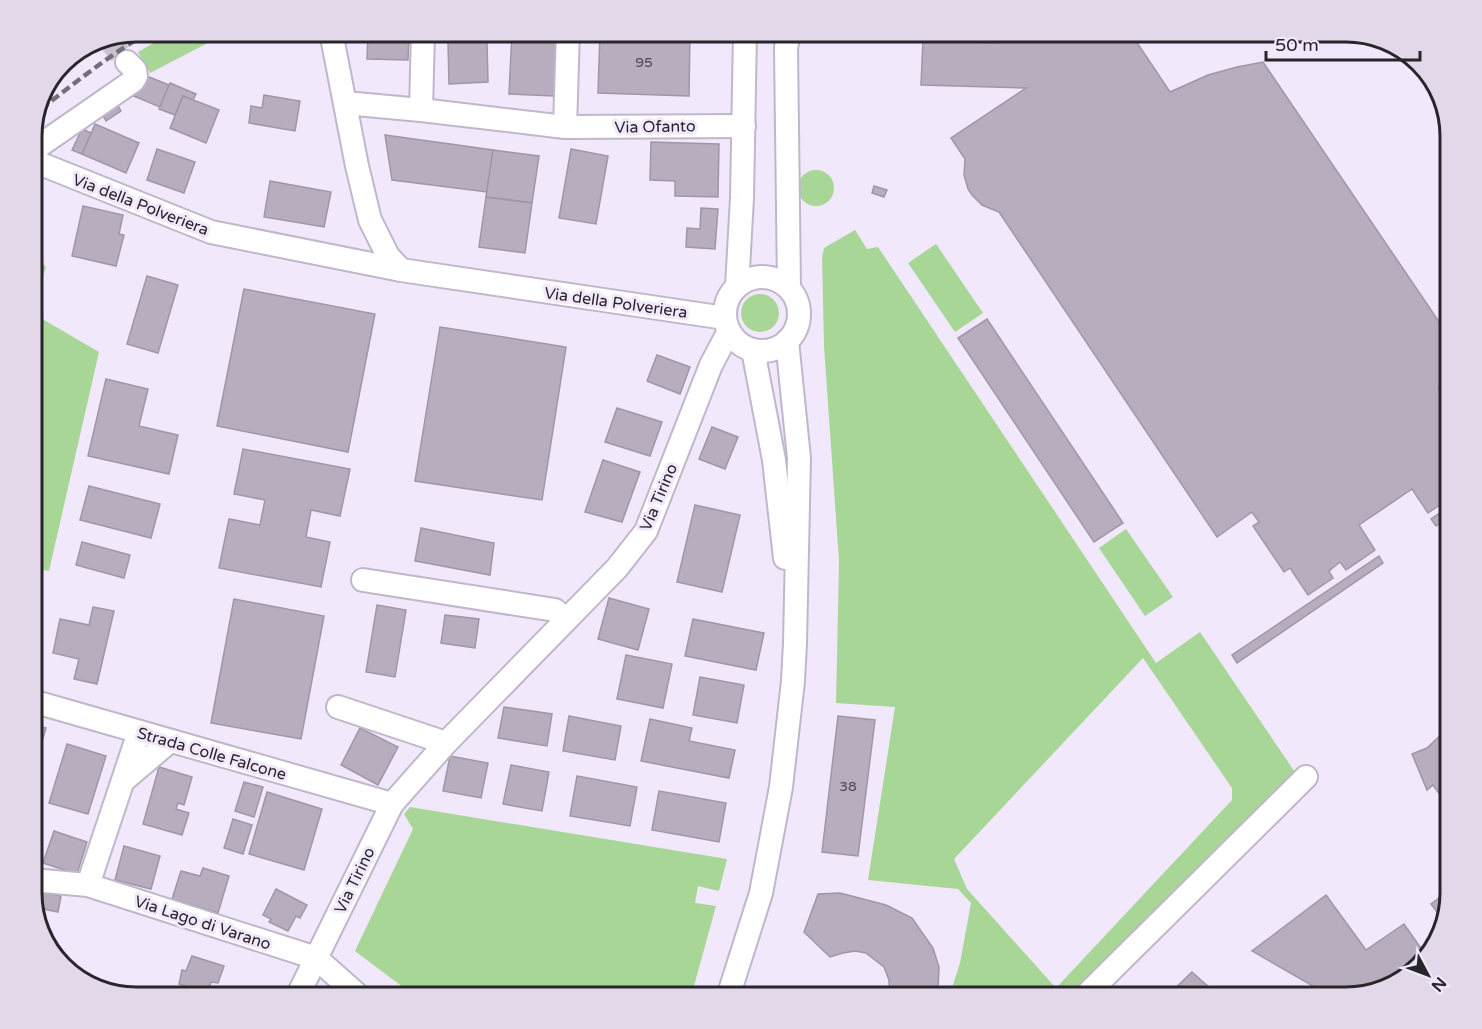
<svg xmlns="http://www.w3.org/2000/svg" width="1482" height="1029" font-family="'Varela Round',sans-serif">
<style>
.green{fill:#a8d696;fill-rule:evenodd}
.building{fill:#b7adbf;stroke:#9f96a7;stroke-width:1.5}
.lines{fill:none;stroke-linecap:round;stroke-linejoin:round}
.minor-tunnel{stroke:#cac1d1;stroke-width:22;stroke-dasharray:22 11;stroke-linecap:butt}
.minor-casing{stroke:#c1b7ca;stroke-width:26}
.minor{stroke:#fff;stroke-width:22}
.rail{stroke:#746f7a;stroke-width:4.5;stroke-dasharray:9 4.5;stroke-linecap:butt}
.labels{text-anchor:middle;stroke-width:6;stroke-linejoin:round;paint-order:stroke}
.number-label{font-size:14px;fill:#4c4750}
.street-label{font-size:16px;fill:#28252b;stroke:#f2e8fb}
.rim{fill:none;stroke:#28252b;stroke-width:3}
</style>
<rect width="100%" height="100%" fill="#f2e8fb"/>
<g class="green">
<polygon points="173,32 229,32 150,73 138,52"/>
<circle cx="816" cy="188" r="18"/>
<path d="M855 230 867 249 878 247 1156 663 1200 632 1305 787 1081 997H1059L1054 993 1050 997H949L960 963 971 903 958 889 868 880 895 707 836 703 839 561 824 346 822 258 824 248ZM1143 658 1232 788V800L1056 988 967 889 954 859Z"/>
<polygon points="936,244 983,313 955,332 908,263"/>
<polygon points="32,252 46,267 32,313 99,352 49,571 32,568"/>
<circle cx="760" cy="313" r="19"/>
<polygon points="1126,529 1173,597 1145,616 1099,548"/>
<polygon points="410,807 727,859 719,891 698,886 695,903 716,906 691,997 416,997 355,951 413,829 404,814"/>
</g>
<g class="building">
<polygon points="368,32 409,32 408,60 367,59"/>
<polygon points="512,32 557,32 554,96 509,94"/>
<polygon points="600,32 690,32 689,96 598,93"/>
<polygon points="938,32 967,32 966,42 999,43 999,38 993,38 993,32 1130,32 1170,92 1208,75 1237,67 1263,62 1450,338 1450,378 1438,387 1444,396 1450,391 1450,498 1428,513 1412,489 1359,525 1375,550 1346,570 1340,562 1329,571 1333,578 1308,595 1290,568 1284,572 1253,526 1259,522 1252,512 1217,537 999,212 982,205 972,195 968,189 964,175 965,159 951,138 1026,88 921,85 923,40 937,40"/>
<polygon points="487,40 488,82 449,84 448,42"/>
<polygon points="149,77 169,85 160,107 129,94"/>
<polygon points="170,83 196,94 193,100 183,96 175,115 159,109"/>
<polygon points="264,95 300,101 295,131 249,123 251,106 262,108"/>
<polygon points="183,96 219,110 206,143 170,128"/>
<polygon points="117,104 121,111 106,121 102,114"/>
<polygon points="95,124 139,143 126,173 82,154"/>
<polygon points="82,129 91,133 82,154 72,150"/>
<polygon points="385,135 493,150 487,192 392,180"/>
<polygon points="651,142 719,144 718,197 675,196 675,181 650,180"/>
<polygon points="157,149 195,162 184,193 147,180"/>
<polygon points="571,149 608,156 596,224 559,218"/>
<polygon points="493,150 539,156 532,203 486,197"/>
<polygon points="270,181 331,192 324,227 264,217"/>
<polygon points="874,186 887,190 884,197 872,193"/>
<polygon points="486,197 532,203 525,253 479,247"/>
<polygon points="83,206 123,215 119,234 124,235 116,266 72,256"/>
<polygon points="701,208 718,209 715,249 686,247 687,228 700,229"/>
<polygon points="147,276 178,285 158,353 127,344"/>
<polygon points="244,289 375,314 348,452 217,426"/>
<polygon points="987,319 1123,523 1094,542 958,338"/>
<polygon points="440,327 566,347 542,500 415,481"/>
<polygon points="657,355 690,367 680,394 647,381"/>
<polygon points="106,379 148,389 139,426 178,435 169,474 88,456"/>
<polygon points="617,408 662,422 650,456 605,442"/>
<polygon points="712,427 738,437 725,469 699,459"/>
<polygon points="243,449 350,469 340,516 311,510 306,537 330,542 321,587 219,568 229,519 260,525 265,500 234,494"/>
<polygon points="603,460 640,472 622,522 585,512"/>
<polygon points="89,486 160,504 151,538 80,520"/>
<polygon points="695,505 740,515 722,592 677,582"/>
<polygon points="1450,506 1450,516 1436,526 1431,519"/>
<polygon points="421,528 494,543 490,575 415,561"/>
<polygon points="82,542 130,555 124,578 76,565"/>
<polygon points="1379,556 1383,563 1237,663 1232,655"/>
<polygon points="609,598 649,609 638,650 598,639"/>
<polygon points="234,599 324,616 301,739 211,723"/>
<polygon points="377,605 406,610 395,677 366,672"/>
<polygon points="93,607 114,611 97,684 74,679 79,659 53,653 60,619 89,625"/>
<polygon points="445,615 479,619 475,648 441,643"/>
<polygon points="693,619 764,633 756,670 685,656"/>
<polygon points="626,655 672,664 663,708 617,699"/>
<polygon points="700,677 744,685 737,723 693,715"/>
<polygon points="504,707 552,714 547,746 498,738"/>
<polygon points="569,716 621,726 615,760 563,751"/>
<polygon points="838,716 875,720 858,856 822,852"/>
<polygon points="650,719 692,728 689,741 735,750 729,778 641,761"/>
<polygon points="32,724 46,728 32,775"/>
<polygon points="1450,726 1450,800 1446,803 1433,785 1427,790 1412,754 1427,748"/>
<polygon points="360,728 398,747 378,785 341,765"/>
<polygon points="67,744 106,756 88,814 49,803"/>
<polygon points="450,756 488,763 481,798 443,791"/>
<polygon points="511,765 549,772 542,811 503,804"/>
<polygon points="159,767 192,777 184,805 178,803 176,809 189,813 182,835 143,824"/>
<polygon points="577,776 637,787 630,826 570,816"/>
<polygon points="244,782 263,787 254,817 235,811"/>
<polygon points="659,791 726,803 719,842 652,830"/>
<polygon points="267,792 322,809 304,870 249,854"/>
<polygon points="233,819 252,825 243,854 224,848"/>
<polygon points="54,831 87,842 77,874 43,863"/>
<polygon points="124,846 160,856 151,889 115,880"/>
<polygon points="203,868 229,876 218,913 172,899 181,871 200,876"/>
<polygon points="276,889 307,905 300,918 296,916 288,931 269,922 271,919 263,915"/>
<polygon points="32,890 61,896 58,912 34,907 32,899"/>
<polygon points="1450,890 1450,893 1442,919 1431,904"/>
<polygon points="840,893 886,905 912,918 933,948 939,967 938,989 935,997 897,997 890,996 889,980 884,967 866,953 855,951 843,953 830,957 804,932 818,894"/>
<polygon points="1326,895 1366,950 1404,924 1427,957 1398,984 1346,997 1332,997 1252,951"/>
<polygon points="192,956 224,966 218,983 211,982 208,994 179,984 182,970 186,971"/>
<polygon points="1192,972 1220,997 1166,997"/>
</g>
<g class="lines">
<polyline class="minor-tunnel" points="106,37 127,62"/>
<defs>
<g id="minor">
<polyline points="331,32 357,166 370,220 388,256 401,270"/>
<polyline points="789,32 786,48 789,288"/>
<polyline points="127,62 135,70 136,76 133,81 39,146 35,154 36,162 211,232 401,270 725,318"/>
<polyline points="345,103 421,110 565,127 744,126"/>
<polyline points="421,110 423,32"/>
<polyline points="565,127 568,32"/>
<circle cx="762" cy="314" r="37"/>
<polyline points="737,286 742,198 745,32"/>
<polyline points="753,350 774,460 785,558"/>
<polyline points="363,580 555,610 566,620"/>
<polyline points="32,701 392,804"/>
<polyline points="338,707 446,743"/>
<polyline points="124,780 170,741"/>
<polyline points="32,880 88,885 316,958 360,997"/>
<polyline points="88,885 139,732"/>
<polyline points="297,997 392,804 446,743 617,568 646,531 711,365 729,331"/>
<polyline points="728,997 761,893 781,787 793,681 795,643 799,458 787,341"/>
<polyline points="1084,997 1306,777"/>
</g>
</defs>
<use href="#minor" class="minor-casing"/>
<use href="#minor" class="minor"/>
<g class="rail">
<polyline points="56,76 109,37"/>
<path d="M41 109C76 82 111 54 149 32"/>
</g>
</g>
<g class="labels">
<g class="number-label">
<text x="644" y="67">95</text>
<text x="848" y="791">38</text>
</g>
<g class="street-label">
<text transform="translate(655 126) rotate(-1)" y="6">Via Ofanto</text>
<text transform="translate(141 204) rotate(21)" y="6">Via della Polveriera</text>
<text transform="translate(616 302) rotate(8)" y="6">Via della Polveriera</text>
<text transform="translate(658 497) rotate(-67)" y="6">Via Tirino</text>
<text transform="translate(212 753) rotate(16)" y="6">Strada Colle Falcone</text>
<text transform="translate(354 880) rotate(-64)" y="6">Via Tirino</text>
<text transform="translate(203 922) rotate(18)" y="6">Via Lago di Varano</text>
</g>
</g>
<path d="M0 0H1482V1029H0ZM136 42H1346A94 94 0 0 1 1440 136V893A94 94 0 0 1 1346 987H136A94 94 0 0 1 42 893V136A94 94 0 0 1 136 42Z" fill="#e2d8ea" fill-rule="evenodd"/>
<path class="rim" d="M136 42H1346A94 94 0 0 1 1440 136V893A94 94 0 0 1 1346 987H136A94 94 0 0 1 42 893V136A94 94 0 0 1 136 42Z"/>
<g transform="translate(1428 975) rotate(131)" stroke="#f2e8fb" stroke-width="4.5" paint-order="stroke">
<path d="M0-4.5L10 22L0 15L-10 22Z" fill="#28252b"/>
<text y="-9" font-size="16" font-weight="bold" text-anchor="middle" fill="#28252b">N</text>
</g>
<path d="M1266 51v9h154v-9" fill="none" stroke="#28252b" stroke-width="3"/>
<text x="1275" y="51" font-size="18" fill="#28252b" stroke="#f2e8fb" stroke-width="4.5" paint-order="stroke">50 m</text>
</svg>
